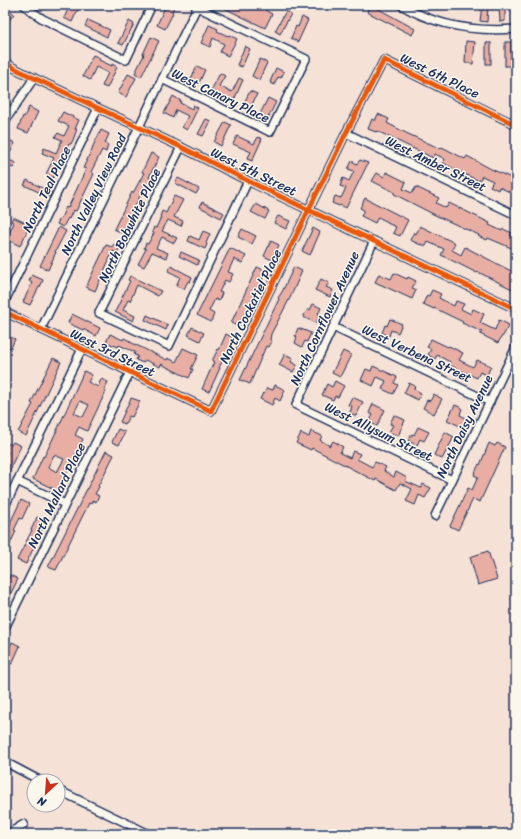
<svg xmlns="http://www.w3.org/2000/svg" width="521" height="839" font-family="Sriracha,sans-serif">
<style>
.building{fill:#e8aea3;stroke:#1b2f5e;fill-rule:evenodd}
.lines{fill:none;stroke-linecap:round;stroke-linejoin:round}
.minor-casing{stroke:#1b2f5e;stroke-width:10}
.minor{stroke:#fbf7ec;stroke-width:7}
.cycleway-casing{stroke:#fbf7ec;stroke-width:8}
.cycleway{stroke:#e8590c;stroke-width:5}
.labels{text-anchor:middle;stroke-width:3;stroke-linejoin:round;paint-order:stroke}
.street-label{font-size:13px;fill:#1b2f5e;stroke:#fbf7ec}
</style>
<rect width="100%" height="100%" fill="#f5e1d6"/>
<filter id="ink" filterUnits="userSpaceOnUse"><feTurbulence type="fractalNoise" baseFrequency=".025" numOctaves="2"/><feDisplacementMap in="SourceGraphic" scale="8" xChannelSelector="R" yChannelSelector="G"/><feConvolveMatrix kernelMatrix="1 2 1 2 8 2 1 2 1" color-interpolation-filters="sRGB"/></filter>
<g filter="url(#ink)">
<g class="building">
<polygon points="70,5 80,5 72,22 64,18"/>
<polygon points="166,5 175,5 172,12 173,13 165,29 157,25"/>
<polygon points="218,5 267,5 265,10 272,14 265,28"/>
<polygon points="360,5 376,5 375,7 415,29 412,35 367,12 368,9"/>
<polygon points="482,5 488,5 487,22 480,21"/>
<polygon points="499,5 505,5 505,21 500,22"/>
<polygon points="5,6 14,14 5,26"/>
<polygon points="286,11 291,14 280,34 275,31"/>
<polygon points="302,17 308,20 298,42 291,38 296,26 298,27"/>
<polygon points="88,20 110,30 107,37 85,26"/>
<polygon points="129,21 134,24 123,45 118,43"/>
<polygon points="209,25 218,29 217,31 228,36 229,35 237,39 228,56 220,52 224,44 213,38 210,47 201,43"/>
<polygon points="151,37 159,41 141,77 135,73 144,55 143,54"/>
<polygon points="466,41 475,42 473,64 465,63"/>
<rect x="505" y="42" width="6" height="24"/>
<rect x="486" y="43" width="5" height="21"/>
<polygon points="245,46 250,49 242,67 237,65"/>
<polygon points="93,55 100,58 99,60 112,66 112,64 117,67 107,88 102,86 108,73 96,67 90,80 83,76"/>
<polygon points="260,59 267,63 259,80 252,76"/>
<polygon points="197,66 205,70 198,85 190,81"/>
<polygon points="276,68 284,72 281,78 278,77 274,85 270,82"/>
<polygon points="220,73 225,76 219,86 232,92 239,78 243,80 233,102 211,91"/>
<polygon points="128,74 136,78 126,97 118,93"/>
<polygon points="250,91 257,94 249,111 242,107"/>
<polygon points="173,96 181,101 180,103 192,109 193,105 198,108 187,130 182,127 188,116 176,110 173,118 164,113"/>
<polygon points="268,98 276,102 268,118 260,114"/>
<polygon points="29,107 38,112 28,133 18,129 23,116 24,117"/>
<polygon points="63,112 79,120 75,129 77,129 73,140 71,144 69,144 63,157 64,157 62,162 61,161 53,178 46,174 54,158 42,153 44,148 56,153 62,140 55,137 58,133 64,136 69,126 58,121"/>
<polygon points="378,114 389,119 387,123 406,133 441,149 442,147 465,159 467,156 491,169 516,180 516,195 499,187 498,190 490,186 493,181 482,176 479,181 456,170 443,163 445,159 435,154 433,158 377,131 376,132 368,129 372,119 375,121"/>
<polygon points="206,119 211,121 203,136 198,134"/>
<polygon points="225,122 231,125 221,146 214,142"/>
<polygon points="101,130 109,134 105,143 108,145 106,152 102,150 91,172 94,174 76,211 73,210 69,219 68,218 63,227 57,224 60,218 61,218 66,207 68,208 86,169 83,168 93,148 92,148"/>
<polygon points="237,136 254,144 258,137 262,139 252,161 247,159 251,152 233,144"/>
<polygon points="9,140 15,143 7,159 16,163 13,168 5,164 5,147"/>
<polygon points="151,153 159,157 149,177 151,179 143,195 141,194 122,233 114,229 132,192 133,193 144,173 142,172"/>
<polygon points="360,160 368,163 346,208 340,205 339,206 332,203 335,196 341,198 346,188 340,186 343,178 349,181 354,171 348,169 352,161 357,164"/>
<polygon points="386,172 406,182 403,189 412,193 416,187 439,198 436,203 446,208 449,203 490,223 489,225 502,231 503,229 512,233 510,235 516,238 516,250 488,238 487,240 478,236 479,235 437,216 394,194 394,192 372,181 377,173 384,177"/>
<polygon points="178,178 199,189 196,194 175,183"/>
<polygon points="27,180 52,193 49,197 24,185"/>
<polygon points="174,196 183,200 174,217 183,221 181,226 168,220 162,231 177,238 174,243 162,237 156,248 168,253 166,258 152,252 144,267 138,264 146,249 144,248 146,243 148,244 154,233 152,232 154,227 156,228 161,217 160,216 162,211 166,213"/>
<polygon points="365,198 408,220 400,236 393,233 396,227 387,223 388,222 378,217 375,223 361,216 364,210 360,208"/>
<polygon points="202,202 224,213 221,218 200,207"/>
<polygon points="256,204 269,211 265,219 251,212"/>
<polygon points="278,216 290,221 286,229 274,223"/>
<polygon points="13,217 30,225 20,246 6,239 14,223 11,221"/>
<polygon points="420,226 455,243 452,250 461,255 465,247 511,271 512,269 516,271 516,291 478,272 477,273 441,255 444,249 428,242 426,246 421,244 421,245 410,240 414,232 416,234"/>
<polygon points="59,227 66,231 55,252 56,252 48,270 40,266"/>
<polygon points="313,228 320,232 310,255 302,251"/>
<polygon points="242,229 256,236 252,244 238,237"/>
<polygon points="203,231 210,234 206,243 207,244 205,249 188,241 190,236 199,240"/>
<polygon points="271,241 279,245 272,260 264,256"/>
<polygon points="114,244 120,247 117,253 113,251 95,291 86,287 106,245 112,247"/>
<polygon points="230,248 246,256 242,263 234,259 228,272 233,274 229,282 225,280 219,292 222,293 219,301 215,299 209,311 214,314 211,322 197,315"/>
<polygon points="181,252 199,260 197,265 179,256"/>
<polygon points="171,266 192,277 190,282 188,281 184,289 176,286 180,277 168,271"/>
<polygon points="257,267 266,271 252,302 251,301 239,327 231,323"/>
<polygon points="294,267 302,271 291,296 271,334 270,340 272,341 269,347 266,346 250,384 240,380 279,299 278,298 282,292"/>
<polygon points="394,273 407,279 408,277 416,281 412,288 416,290 412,299 375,282 379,274 391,279"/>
<polygon points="32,275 43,280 40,287 39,287 30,305 23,302 32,283 29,281"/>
<polygon points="130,276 161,291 158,296 137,285 130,301 128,300 123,310 135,316 133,321 115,312 130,281 128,280"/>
<polygon points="321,279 329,283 326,287 333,290 330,297 315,290"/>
<polygon points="432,290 441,294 439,298 454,306 456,301 464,304 461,309 471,314 473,309 484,314 480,323 495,330 499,320 509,325 503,336 502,336 498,343 480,334 482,332 462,323 463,322 434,308 434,309 423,304 427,295 429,296"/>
<polygon points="313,304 321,308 318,314 320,315 316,323 303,317 308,309 310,310"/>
<polygon points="72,314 100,328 96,336 83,329 83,330 68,323"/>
<polygon points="147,315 168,325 166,330 145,320"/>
<polygon points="390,319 402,324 398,333 391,330 389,336 382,333 385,325 387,326"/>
<polygon points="192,327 204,333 200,341 188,335"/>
<polygon points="298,328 311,333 307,342 305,341 302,347 295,343 297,337 295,336"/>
<polygon points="110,334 123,340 124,338 130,341 130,342 167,360 168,358 176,362 183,348 198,355 191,369 193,369 189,378 161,364 160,367 145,360 143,363 136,360 138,356 134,355 135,352 119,345 118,347 106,342"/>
<polygon points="226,334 234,338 227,353 226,353 219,368 220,368 209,392 202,389 214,362 212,361 218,349 219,350"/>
<polygon points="5,335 15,339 11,348 9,347 5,355"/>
<polygon points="431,339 448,347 449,346 463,353 459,360 473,367 477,360 491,366 487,375 480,372 477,378 449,365 450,362 437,355 435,359 428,355 431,349 427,347"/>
<polygon points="343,351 351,355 340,377 332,373"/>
<polygon points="285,354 293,358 291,362 297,365 293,372 279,365"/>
<polygon points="53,358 61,362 26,436 18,432 33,404 31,403"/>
<polygon points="373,366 397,377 394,383 398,385 393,394 382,389 386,381 377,377 373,386 361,380 366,369 371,371"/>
<path d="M84 371 92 375 88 382 98 387 101 379 108 382 104 390 106 391 87 431 79 427 75 435 83 439 58 491 33 479 43 456 44 457 59 426ZM80 401 89 405 83 417 74 413ZM54 455 64 459 57 472 48 467Z"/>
<polygon points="335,381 344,386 338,397 335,396 333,400 322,395 327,384 332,387"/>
<polygon points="409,383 415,386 414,389 421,393 418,400 404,393"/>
<polygon points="275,385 285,390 280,401 275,398 272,405 260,399 263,393 264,394 267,388 273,390"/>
<polygon points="434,394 442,399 434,414 423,408 427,400 430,401"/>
<polygon points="352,397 363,402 356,416 350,413 352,406 348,405"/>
<polygon points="131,398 140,401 132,417 129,416 125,424 120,422"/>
<polygon points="373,404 385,410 377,426 369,422 373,415 369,413"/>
<polygon points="455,405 462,408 460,415 466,418 462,427 447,420"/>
<polygon points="394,415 405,420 398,436 389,432 393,425 390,424"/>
<polygon points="418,427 429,432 424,441 420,439 417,445 408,441 412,434 414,435"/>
<polygon points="118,429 125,432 119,445 112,442"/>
<polygon points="311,431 322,436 320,440 330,446 333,441 343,447 340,453 350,458 353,451 360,454 357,459 372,467 375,462 386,467 384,471 394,477 396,472 407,478 405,481 421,488 423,484 431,488 425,498 419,495 415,505 406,501 412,489 400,483 396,490 376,479 375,481 312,448 311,450 296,443 301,433 309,437"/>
<polygon points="445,432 454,437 442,459 434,455"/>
<polygon points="13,442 21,446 11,466 12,467 9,473 5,471 5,458 8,452 5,451 5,448 7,443 11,445"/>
<polygon points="489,443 495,446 497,443 505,447 480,502 473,499 458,530 450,526 468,488 472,490 478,477 474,475 479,464 480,465"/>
<polygon points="106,451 114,455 98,486 99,487 95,494 99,496 96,502 93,500 91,504 89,503 56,570 48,567"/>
<polygon points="21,500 29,504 22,519 20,518 14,530 16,531 5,555 5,535 11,524 10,523"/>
<polygon points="37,517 46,521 26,564 17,560 32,530 31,530"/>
<polygon points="488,551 497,579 478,585 470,557"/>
<polygon points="10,575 18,579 5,605 5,585"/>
<polygon points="12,642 20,646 12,664 9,663 5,672 5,657"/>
</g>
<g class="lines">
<defs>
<g id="minor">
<polyline points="24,5 31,11 43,19 126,60 152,5"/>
<path d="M401 5C436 26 476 32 516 29"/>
<polyline points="5,62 12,67 34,78 181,147 248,181 516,309"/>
<polyline points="162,79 270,132 306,59 197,7"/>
<polyline points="5,121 34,78"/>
<polyline points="346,133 516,215"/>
<polyline points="181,147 99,313 169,346 248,181"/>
<polyline points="374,241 296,405 452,480"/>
<polyline points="5,301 98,108"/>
<polyline points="5,312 211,411 346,133 384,60 516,125"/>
<polyline points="333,327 490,402"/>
<polyline points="41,329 198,5"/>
<polyline points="17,481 65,504"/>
<polyline points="5,506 82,349"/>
<polyline points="435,516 516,347"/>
<polyline points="5,628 130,372"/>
<polyline points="5,762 41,781"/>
<polyline points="58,790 149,834"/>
<polyline points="10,834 11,832 24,824"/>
</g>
</defs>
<use href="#minor" class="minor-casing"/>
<use href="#minor" class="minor"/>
<defs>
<g id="cycleway">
<polyline points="5,62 12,67 34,78 181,147 248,181 516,309"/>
<polyline points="5,312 211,411 346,133 384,60 516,125"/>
</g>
</defs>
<use href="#cycleway" class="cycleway-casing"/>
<use href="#cycleway" class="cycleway"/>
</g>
</g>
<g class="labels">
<g class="street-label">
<text transform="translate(440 75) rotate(26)" y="5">West 6th Place</text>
<text transform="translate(221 95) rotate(26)" y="5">West Canary Place</text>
<text transform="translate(436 163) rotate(26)" y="5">West Amber Street</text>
<text transform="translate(254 171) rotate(26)" y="5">West 5th Street</text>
<text transform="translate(46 189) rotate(-64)" y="5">North Teal Place</text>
<text transform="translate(93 194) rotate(-64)" y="5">North Valley View Road</text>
<text transform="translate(129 225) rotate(-64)" y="5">North Bobwhite Place</text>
<text transform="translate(250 306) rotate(-64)" y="5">North Cockatiel Place</text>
<text transform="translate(324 318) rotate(-65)" y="5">North Cornflower Avenue</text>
<text transform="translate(113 352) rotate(26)" y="5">West 3rd Street</text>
<text transform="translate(417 353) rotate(25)" y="5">West Verbena Street</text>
<text transform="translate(464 426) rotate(-64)" y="5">North Daisy Avenue</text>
<text transform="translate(379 431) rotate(26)" y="5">West Allysum Street</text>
<text transform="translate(56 495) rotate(-64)" y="5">North Mallard Place</text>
</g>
</g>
<rect width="521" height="839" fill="none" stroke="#fbf7ec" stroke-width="20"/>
<rect x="10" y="10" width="501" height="819" fill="none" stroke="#1b2f5e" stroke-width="1.5" filter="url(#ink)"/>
<g transform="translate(46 793) rotate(206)"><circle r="19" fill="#fbf7ec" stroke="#a1a7b3"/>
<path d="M0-3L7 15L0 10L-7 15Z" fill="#c8321e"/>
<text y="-6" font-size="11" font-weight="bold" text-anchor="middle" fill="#1b2f5e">N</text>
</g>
</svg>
